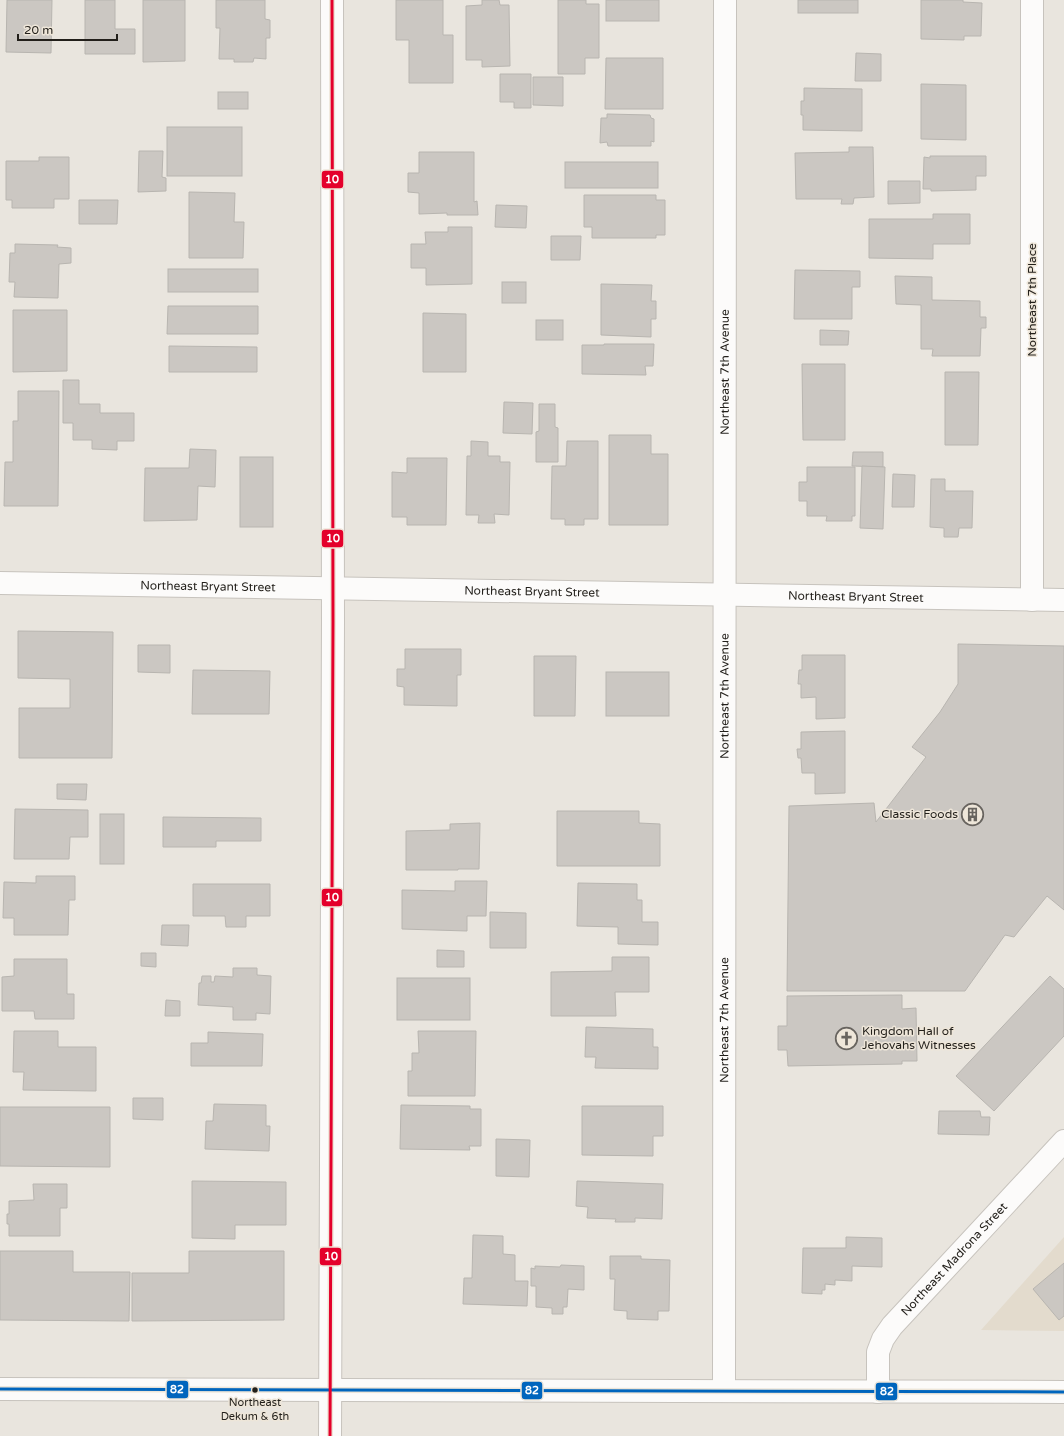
<svg xmlns="http://www.w3.org/2000/svg" width="1064" height="1436" font-family="'Varela Round',sans-serif">
<style>
.built{fill:#e3dbcd}
.building{fill:#cbc7c2;stroke:#b8b5b0}
.lines{fill:none;stroke-linecap:round;stroke-linejoin:round}
.minor-casing{stroke:#c7c3bd;stroke-width:24}
.minor{stroke:#fcfbfa;stroke-width:22}
.bus-1-casing{stroke:#eee6d9;stroke-width:6}
.bus-2-casing{stroke:#eee6d9;stroke-width:6}
.bus-1{stroke:#0065bd;stroke-width:3}
.bus-2{stroke:#e4002b;stroke-width:3}
.bus-dot{fill:#221f1a;stroke:#eee6d9;stroke-width:1.5}
.labels{text-anchor:middle;stroke-width:3;stroke-linejoin:round;paint-order:stroke}
.bus-label{font-size:11px;fill:#221f1a;stroke:#eee6d9}
.street-label{font-size:12px;fill:#221f1a;stroke:#eee6d9}
.poi-label{font-size:12px;fill:#221f1a;stroke:#eee6d9;text-anchor:end}
.line-badge{stroke:#eee6d9;stroke-width:1.5}
.badge-label{font-size:11px;text-anchor:middle;font-weight:bold;fill:#fff}
</style>
<rect width="100%" height="100%" fill="#e9e5de"/>
<polygon class="built" points="1064,1237 1064,1331 981,1330"/>
<g class="building">
<polygon points="7,0 52,0 51,53 6,52"/>
<polygon points="85,0 115,0 115,29 135,29 135,54 85,54"/>
<polygon points="143,0 185,0 185,61 143,62"/>
<polygon points="216,0 265,0 265,19 270,20 270,38 266,38 266,59 254,58 253,62 234,62 234,59 219,59 220,28 216,28"/>
<polygon points="396,0 443,0 443,35 453,35 453,83 409,83 409,40 396,40"/>
<polygon points="482,0 499,0 500,5 509,5 510,66 482,67 482,60 466,60 466,6 482,5"/>
<polygon points="558,0 586,0 586,4 599,4 599,58 585,58 585,74 558,74"/>
<rect x="606" y="0" width="53" height="21"/>
<rect x="798" y="0" width="60" height="13"/>
<polygon points="921,0 963,0 963,2 982,3 981,36 964,36 964,40 921,39"/>
<polygon points="856,53 881,54 881,81 855,81"/>
<polygon points="606,58 663,58 663,109 605,109"/>
<polygon points="500,74 531,74 531,108 514,108 514,102 500,102"/>
<polygon points="533,77 563,77 563,106 533,105"/>
<polygon points="921,84 966,85 966,140 921,139"/>
<polygon points="804,88 862,89 862,131 803,130 803,115 801,115 801,101 804,101"/>
<rect x="218" y="92" width="30" height="17"/>
<polygon points="607,114 650,115 651,118 654,119 654,142 651,141 651,146 608,146 607,142 600,143 601,118 607,118"/>
<rect x="167" y="127" width="75" height="49"/>
<polygon points="849,147 873,147 874,197 854,198 853,204 841,204 842,199 796,199 795,153 849,152"/>
<polygon points="139,151 163,151 162,177 166,178 166,191 138,192"/>
<polygon points="419,152 474,152 474,202 477,201 478,215 447,215 447,213 419,214 419,193 408,192 408,173 419,173"/>
<polygon points="930,156 986,156 986,176 976,176 976,190 931,191 931,189 923,189 924,157 930,158"/>
<polygon points="39,157 69,157 69,199 54,199 54,208 12,208 12,200 6,200 6,161 39,161"/>
<rect x="565" y="162" width="93" height="26"/>
<polygon points="888,181 920,181 920,203 888,204"/>
<polygon points="189,192 235,193 234,222 244,222 243,258 189,258"/>
<polygon points="584,195 656,195 656,200 665,200 665,235 656,235 656,238 592,238 592,227 584,227"/>
<polygon points="79,200 118,200 117,224 79,224"/>
<polygon points="496,205 527,206 526,228 495,227"/>
<polygon points="933,214 970,214 970,244 933,244 933,259 869,258 869,219 933,219"/>
<polygon points="448,227 472,227 472,284 426,285 426,268 411,268 411,244 426,244 425,232 448,232"/>
<polygon points="551,236 581,236 580,260 551,260"/>
<polygon points="15,244 58,245 57,247 71,248 71,263 59,264 58,298 14,297 15,282 9,282 10,253 15,253"/>
<rect x="168" y="269" width="90" height="23"/>
<polygon points="795,270 860,271 860,287 852,287 852,319 794,319"/>
<polygon points="895,276 932,277 932,300 980,301 980,317 986,317 986,328 981,328 980,356 932,356 933,349 921,349 921,305 896,304"/>
<rect x="502" y="282" width="24" height="21"/>
<polygon points="601,284 652,285 651,301 656,301 656,319 651,319 651,337 601,335"/>
<polygon points="168,306 258,306 258,334 167,334"/>
<polygon points="13,310 67,310 67,371 13,372"/>
<polygon points="423,313 466,314 466,372 423,372"/>
<rect x="536" y="320" width="27" height="20"/>
<polygon points="820,330 849,331 848,345 820,345"/>
<polygon points="604,344 654,344 653,366 645,366 646,375 582,374 582,345 604,345"/>
<polygon points="169,346 257,347 257,372 169,372"/>
<polygon points="802,364 845,364 845,440 803,440"/>
<polygon points="945,372 979,372 978,445 945,445"/>
<polygon points="63,380 79,380 79,404 100,404 100,413 134,413 134,441 117,441 117,450 92,449 92,440 73,440 73,423 63,423"/>
<polygon points="18,391 59,391 58,506 4,506 5,462 13,462 13,421 18,421"/>
<polygon points="504,402 533,403 532,434 503,433"/>
<polygon points="539,404 555,404 555,427 558,428 558,462 536,462 536,432 539,431"/>
<polygon points="609,435 651,435 651,454 668,454 668,525 609,525"/>
<polygon points="471,441 488,442 488,456 500,456 500,462 510,462 509,515 494,514 495,523 478,523 479,515 466,515 467,456 471,456"/>
<polygon points="567,441 598,441 598,519 584,519 584,525 565,525 565,519 551,519 552,466 566,466"/>
<polygon points="190,449 216,450 215,487 198,486 197,520 144,521 145,468 189,468"/>
<polygon points="853,452 883,452 883,467 852,466"/>
<rect x="240" y="457" width="33" height="70"/>
<polygon points="407,458 447,458 446,525 407,525 407,517 392,517 392,472 407,473"/>
<polygon points="862,466 885,467 883,529 860,528"/>
<polygon points="807,467 855,467 855,516 852,516 852,521 826,521 827,516 807,516 807,501 799,501 799,482 807,482"/>
<polygon points="893,474 915,475 914,507 892,507"/>
<polygon points="931,479 945,479 945,491 973,491 972,528 959,528 958,537 944,537 944,528 930,527"/>
<polygon points="18,631 113,632 112,758 19,758 19,708 70,708 70,679 18,678"/>
<polygon points="958,644 1064,646 1064,910 1047,896 1014,937 1005,935 965,991 787,991 789,806 874,803 876,822 926,757 912,747 940,712 958,684"/>
<polygon points="138,645 170,645 170,673 138,672"/>
<polygon points="405,649 461,649 461,675 457,675 457,706 404,705 404,687 397,686 397,669 405,669"/>
<polygon points="802,655 845,655 845,718 816,719 816,697 801,698 801,684 798,684 799,670 802,670"/>
<polygon points="534,656 576,656 575,716 534,716"/>
<polygon points="193,670 270,671 269,714 192,714"/>
<rect x="606" y="672" width="63" height="44"/>
<polygon points="845,731 845,793 815,794 815,773 802,773 801,758 798,758 797,749 801,749 801,732"/>
<polygon points="57,784 87,784 86,800 57,799"/>
<polygon points="15,809 88,810 88,837 70,837 69,859 14,859"/>
<polygon points="557,811 639,811 639,823 660,824 660,866 557,866"/>
<rect x="100" y="814" width="24" height="50"/>
<polygon points="163,817 261,818 261,841 216,841 216,847 163,847"/>
<polygon points="480,823 479,869 458,869 458,870 406,870 406,831 450,830 450,824"/>
<polygon points="36,876 75,876 75,900 69,900 68,935 14,935 14,918 3,918 4,882 36,883"/>
<polygon points="455,881 487,881 486,916 467,916 467,931 402,929 402,890 455,891"/>
<polygon points="578,883 637,884 637,900 642,900 642,922 658,922 658,945 618,944 618,927 577,926"/>
<polygon points="193,884 270,884 270,916 246,916 246,927 226,927 225,916 193,916"/>
<polygon points="490,912 526,913 526,948 490,948"/>
<polygon points="162,925 189,925 188,946 161,945"/>
<polygon points="437,950 464,951 464,967 437,967"/>
<polygon points="141,953 156,953 156,967 141,966"/>
<polygon points="612,957 649,957 649,992 615,992 616,1016 551,1016 551,972 612,971"/>
<polygon points="14,959 67,959 67,994 74,994 74,1019 35,1019 34,1011 2,1011 2,977 14,976"/>
<polygon points="233,968 257,968 257,975 271,976 270,1014 256,1013 256,1020 233,1020 233,1007 198,1005 199,983 201,983 202,976 211,976 211,982 214,982 215,976 233,977"/>
<polygon points="1050,976 1064,989 1064,1036 994,1111 956,1076"/>
<rect x="397" y="978" width="73" height="42"/>
<polygon points="902,995 902,1009 916,1008 917,1061 902,1061 902,1064 788,1066 787,1050 778,1050 778,1026 787,1026 787,996"/>
<polygon points="166,1000 180,1001 180,1016 165,1016"/>
<polygon points="586,1027 653,1029 653,1047 658,1047 658,1069 595,1068 596,1057 585,1057"/>
<polygon points="14,1031 58,1031 58,1047 96,1047 96,1091 23,1090 24,1072 13,1072"/>
<polygon points="418,1031 476,1031 475,1096 408,1096 408,1071 412,1071 412,1053 419,1053"/>
<polygon points="208,1032 263,1034 262,1066 191,1066 191,1043 208,1043"/>
<polygon points="133,1098 163,1098 163,1120 133,1119"/>
<polygon points="214,1104 266,1105 266,1126 270,1126 269,1151 205,1149 206,1121 213,1121"/>
<polygon points="401,1105 470,1106 470,1109 481,1109 481,1146 469,1146 470,1150 400,1149"/>
<polygon points="582,1106 663,1106 663,1136 653,1136 653,1156 582,1155"/>
<polygon points="0,1107 110,1107 110,1167 0,1166"/>
<polygon points="939,1111 980,1111 981,1117 990,1117 989,1135 938,1134"/>
<polygon points="496,1139 530,1140 529,1177 496,1176"/>
<polygon points="192,1181 286,1182 286,1225 235,1225 235,1239 192,1238"/>
<polygon points="577,1181 663,1184 662,1219 635,1218 635,1222 615,1222 616,1219 587,1218 588,1207 576,1206"/>
<polygon points="33,1184 67,1184 67,1208 60,1208 60,1236 9,1236 9,1224 7,1224 7,1214 9,1214 9,1201 34,1200"/>
<polygon points="473,1235 503,1236 503,1254 515,1255 515,1281 528,1281 527,1306 463,1304 464,1278 472,1278"/>
<polygon points="846,1237 882,1238 882,1267 852,1266 852,1281 835,1280 835,1285 825,1284 825,1290 822,1290 822,1294 802,1293 803,1248 846,1248"/>
<polygon points="0,1251 73,1251 73,1272 130,1272 129,1321 0,1320"/>
<polygon points="189,1251 284,1251 284,1320 132,1321 132,1273 189,1273"/>
<polygon points="610,1256 641,1256 641,1259 670,1260 669,1311 658,1311 658,1320 627,1319 627,1311 614,1310 615,1279 610,1279"/>
<polygon points="1064,1263 1064,1316 1059,1320 1033,1289"/>
<polygon points="561,1265 584,1266 584,1290 568,1289 567,1307 563,1307 563,1314 552,1314 552,1308 536,1307 536,1286 531,1286 531,1268 535,1269 535,1266 560,1267"/>
</g>
<g class="lines">
<defs>
<g id="minor">
<path id="s1" d="M0 583 1064 600"/>
<polyline points="1032,600 1032,0"/>
<polyline points="0,1389 1064,1392"/>
<path id="s2" d="M724 1391 725 0"/>
<path id="s3" d="M878 1392V1352L883 1339 892 1326 1064 1141"/>
<polyline points="330,1436 333,621 332,0"/>
</g>
</defs>
<use href="#minor" class="minor-casing"/>
<use href="#minor" class="minor"/>
<defs>
<polyline id="bus-1" points="0,1389 1064,1392"/>
<polyline id="bus-2" points="330,1436 333,621 332,0"/>
</defs>
<use href="#bus-1" class="bus-1-casing"/>
<use href="#bus-2" class="bus-2-casing"/>
<use href="#bus-1" class="bus-1"/>
<use href="#bus-2" class="bus-2"/>
</g>
<defs>
<symbol id="building-ring" viewBox="-11 -11 22 22"><circle r="9.5" fill="#eee6d9" stroke="#68645f" stroke-width="1.5"/><path d="M-4-6H4V6H1V3H-1V6H-4ZM-2.5-4.3h1.7v1.8h-1.7ZM.8-4.3h1.7v1.8H.8ZM-2.5-1h1.7V.8h-1.7ZM.8-1h1.7V.8H.8Z" fill="#68645f"/></symbol>
<symbol id="church-ring" viewBox="-11 -11 22 22"><circle r="9.5" fill="#eee6d9" stroke="#68645f" stroke-width="1.5"/><path d="M-1.2-6h2.4v3.5h3.3v2.4h-3.3V6h-2.4V-.1h-3.3v-2.4h3.3Z" fill="#68645f"/></symbol>
</defs>
<g fill-rule="evenodd">
<use href="#building-ring" x="960" y="802" width="25" height="25"/>
<use href="#church-ring" x="834" y="1026" width="25" height="25"/>
</g>
<circle class="bus-dot" cx="255" cy="1390" r="3.5"/>
<g class="labels">
<g class="bus-label">
<text x="255" y="1406">Northeast<tspan x="255" dy="14">Dekum &amp; 6th</tspan></text>
</g>
<g class="street-label">
<text transform="translate(1032 300) rotate(-90)" y="4">Northeast 7th Place</text>
<text dy="4" stroke="none"><textPath href="#s2" startOffset="1019">Northeast 7th Avenue</textPath></text>
<text dy="4" stroke="none"><textPath href="#s1" startOffset="208">Northeast Bryant Street</textPath></text>
<text dy="4" stroke="none"><textPath href="#s1" startOffset="532">Northeast Bryant Street</textPath></text>
<text dy="4" stroke="none"><textPath href="#s1" startOffset="856">Northeast Bryant Street</textPath></text>
<text dy="4" stroke="none"><textPath href="#s2" startOffset="695">Northeast 7th Avenue</textPath></text>
<text dy="4" stroke="none"><textPath href="#s2" startOffset="371">Northeast 7th Avenue</textPath></text>
<text dy="4" stroke="none"><textPath href="#s3" startOffset="161">Northeast Madrona Street</textPath></text>
</g>
<g class="poi-label">
<text x="958" y="818">Classic Foods</text>
<text x="862" y="1035" text-anchor="start">Kingdom Hall of<tspan x="862" dy="14">Jehovahs Witnesses</tspan></text>
</g>
</g>
<g class="line-badge">
<rect x="321" y="170" width="23" height="19" rx="4" fill="#e4002b"/>
<rect x="321" y="529" width="23" height="19" rx="4" fill="#e4002b"/>
<rect x="321" y="888" width="22" height="19" rx="4" fill="#e4002b"/>
<rect x="319" y="1247" width="23" height="19" rx="4" fill="#e4002b"/>
<rect x="166" y="1380" width="23" height="19" rx="4" fill="#0065bd"/>
<rect x="521" y="1381" width="22" height="19" rx="4" fill="#0065bd"/>
<rect x="875" y="1382" width="23" height="19" rx="4" fill="#0065bd"/>
</g>
<g class="badge-label">
<text x="332" y="183">10</text>
<text x="333" y="542">10</text>
<text x="332" y="901">10</text>
<text x="331" y="1260">10</text>
<text x="177" y="1393">82</text>
<text x="532" y="1394">82</text>
<text x="887" y="1395">82</text>
</g>
<path d="M18 34v6h99v-6" fill="none" stroke="#221f1a" stroke-width="2"/>
<text x="24" y="34" font-size="12" fill="#221f1a" stroke="#eee6d9" stroke-width="3" paint-order="stroke">20 m</text>
</svg>
